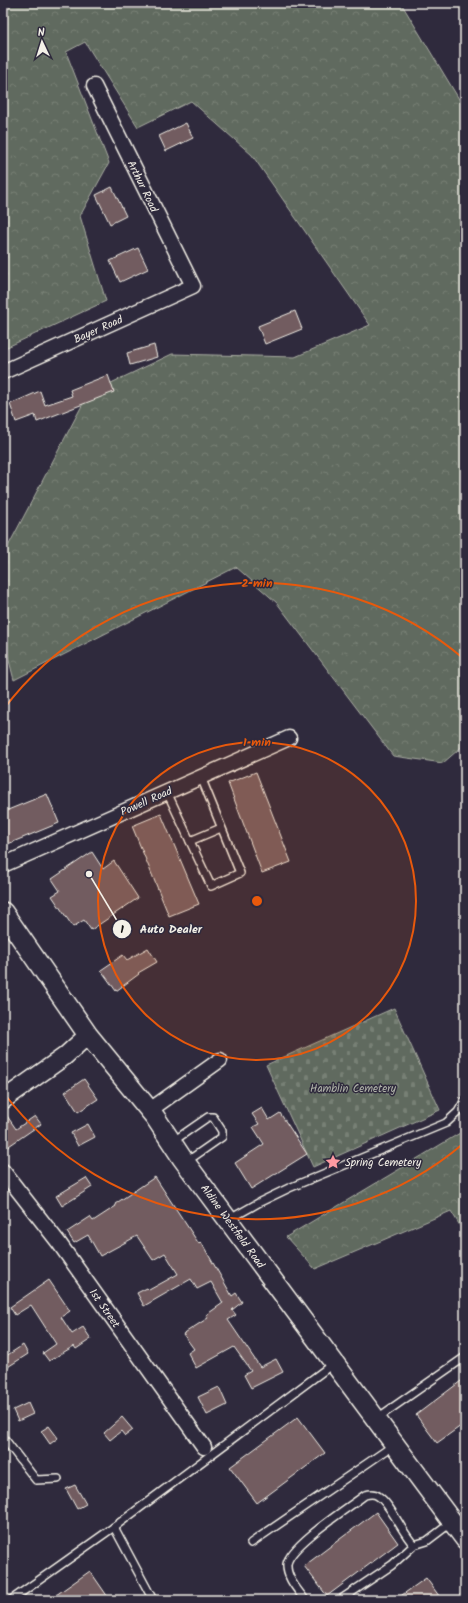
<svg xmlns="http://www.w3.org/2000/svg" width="468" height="1603" font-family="Kalam,sans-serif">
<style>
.forest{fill:url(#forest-crowns);stroke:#aaaea3}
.cemetery{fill:url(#cemetery-stones);stroke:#aaaea3}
.building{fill:#725b60;stroke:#f4f1e8}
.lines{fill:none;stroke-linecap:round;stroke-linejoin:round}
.service-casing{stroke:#f4f1e8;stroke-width:10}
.minor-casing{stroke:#f4f1e8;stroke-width:17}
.tertiary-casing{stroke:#f4f1e8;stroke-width:20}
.secondary-casing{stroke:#f4f1e8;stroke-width:22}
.service{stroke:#2f2a3d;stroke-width:7}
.minor{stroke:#2f2a3d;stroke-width:14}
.tertiary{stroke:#2f2a3d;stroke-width:17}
.secondary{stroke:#2f2a3d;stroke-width:19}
.ring{fill:none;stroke:#e8590c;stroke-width:2}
.labels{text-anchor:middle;stroke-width:3;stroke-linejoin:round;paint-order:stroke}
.street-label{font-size:11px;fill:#f4f1e8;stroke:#2f2a3d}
.park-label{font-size:11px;fill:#b1b4aa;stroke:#2f2a3d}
.poi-label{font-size:11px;fill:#f4f1e8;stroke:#2f2a3d;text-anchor:start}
.centre{fill:#e8590c;stroke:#2f2a3d;stroke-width:2}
.ring-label{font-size:12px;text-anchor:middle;font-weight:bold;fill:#e8590c;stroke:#2f2a3d;stroke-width:3;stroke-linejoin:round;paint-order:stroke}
.leader{fill:none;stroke:#f4f1e8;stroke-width:1.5}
.callout-dot{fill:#f4f1e8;stroke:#2f2a3d;stroke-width:1.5}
.mark-label{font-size:12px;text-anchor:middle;font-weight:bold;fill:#111}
.callout-label{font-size:12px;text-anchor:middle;font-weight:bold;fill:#f4f1e8;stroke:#2f2a3d;stroke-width:3;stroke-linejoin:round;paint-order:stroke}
</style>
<defs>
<pattern id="forest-crowns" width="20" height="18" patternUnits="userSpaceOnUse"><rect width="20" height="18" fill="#606a5e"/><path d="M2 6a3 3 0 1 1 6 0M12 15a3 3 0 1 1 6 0" fill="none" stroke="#778075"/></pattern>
<pattern id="cemetery-stones" width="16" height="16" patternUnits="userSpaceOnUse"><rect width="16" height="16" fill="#606a5e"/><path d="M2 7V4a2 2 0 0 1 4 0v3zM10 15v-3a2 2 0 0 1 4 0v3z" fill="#778075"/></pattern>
</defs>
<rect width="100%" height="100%" fill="#2f2a3d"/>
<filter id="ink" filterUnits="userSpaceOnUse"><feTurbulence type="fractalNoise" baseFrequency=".025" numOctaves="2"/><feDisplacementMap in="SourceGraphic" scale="8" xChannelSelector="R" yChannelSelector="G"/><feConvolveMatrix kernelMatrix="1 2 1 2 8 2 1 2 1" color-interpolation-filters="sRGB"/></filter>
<g filter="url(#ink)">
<g class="forest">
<polygon points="3,3 401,3 465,109 465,744 443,763 393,756 277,603 236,567 14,680 3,637 3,556 88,394 172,354 295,357 370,325 252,155 191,101 138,127 85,42 66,52 109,163 80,216 106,301 3,349"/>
<polygon points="465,1130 465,1234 451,1211 315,1269 286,1237"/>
</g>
<polygon class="cemetery" points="394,1008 440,1110 313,1167 266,1065"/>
<g class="building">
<polygon points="186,123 193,138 166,151 159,136"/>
<polygon points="112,187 126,216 110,224 96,195"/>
<polygon points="138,248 148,269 120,282 110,261"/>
<polygon points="295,311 302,329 265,344 258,326"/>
<polygon points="154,345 157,357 130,365 127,353"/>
<polygon points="108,375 114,392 37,422 35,415 16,422 10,404 40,391 45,405 72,396 70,390"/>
<polygon points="256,772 291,862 262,873 228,783"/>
<polygon points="47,794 59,823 3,846 3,812"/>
<polygon points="161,814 199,904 169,916 132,826"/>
<polygon points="92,852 103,869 114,861 138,898 91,930 84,920 73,927 52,896 60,891 52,879"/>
<polygon points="148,948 157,962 138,973 139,974 116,991 101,970 123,955 127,960"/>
<polygon points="84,1079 98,1099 78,1112 65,1092"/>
<polygon points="262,1108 269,1120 280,1113 307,1154 251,1189 235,1163 264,1144 253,1127 259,1124 252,1114"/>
<polygon points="3,1110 16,1129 35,1116 41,1124 3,1150"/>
<polygon points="88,1124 95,1137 78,1146 71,1133"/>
<polygon points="155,1177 199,1244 201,1242 232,1296 236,1293 242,1302 232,1310 236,1315 228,1320 260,1367 276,1359 283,1372 251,1388 244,1375 251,1371 234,1347 196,1368 188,1353 194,1349 183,1334 208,1318 206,1315 223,1303 211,1282 197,1289 191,1279 144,1306 137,1293 147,1288 149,1290 178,1274 165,1253 153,1260 137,1236 100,1256 88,1235 74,1243 67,1232 90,1217 93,1221 116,1206 115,1204"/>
<polygon points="86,1178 92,1187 62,1206 56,1196"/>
<polygon points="49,1280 70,1311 61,1317 72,1334 83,1327 91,1339 76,1349 74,1346 49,1361 43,1353 56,1344 31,1305 15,1315 10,1307"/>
<polygon points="23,1345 28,1354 3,1370 3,1358"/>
<polygon points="465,1378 465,1423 437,1443 416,1415"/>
<polygon points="219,1387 227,1405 207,1415 198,1397"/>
<polygon points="28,1403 33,1414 18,1421 13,1410"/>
<polygon points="122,1417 133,1430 125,1436 121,1431 110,1440 104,1433"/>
<polygon points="298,1417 325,1453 257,1503 230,1467"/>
<polygon points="49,1426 58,1438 50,1444 41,1431"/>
<polygon points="75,1485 86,1504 77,1509 66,1489"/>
<polygon points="376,1512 398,1543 327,1596 304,1566"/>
<polygon points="90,1571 110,1600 49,1600"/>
<polygon points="426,1578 442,1600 395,1600"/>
</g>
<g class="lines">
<defs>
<g id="service">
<polyline points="167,792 211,886 240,873 201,777"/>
<polyline points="190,841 221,828"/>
<polyline points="172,1142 208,1117 213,1117 222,1131 222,1137 186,1162"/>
<polyline points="228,1220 260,1202 289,1188 446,1123 458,1112 465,1100"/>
<polyline points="376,1419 465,1357"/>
<polyline points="3,1437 36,1480 58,1479"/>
<polyline points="114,1527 153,1600"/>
<polyline points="251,1543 394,1445"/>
<polyline points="11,1600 114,1527 334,1363"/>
<path d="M305 1600C298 1590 286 1578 287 1564 290 1545 348 1508 365 1495 369 1494 374 1493 378 1496 391 1504 402 1533 414 1545"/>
<polyline points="340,1600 392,1565 414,1545 427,1541 452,1522"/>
</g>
<g id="minor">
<polyline points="3,372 193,286 94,86"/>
<polyline points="3,865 289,738"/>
<polyline points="150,1110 220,1060"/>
<polyline points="3,1171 59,1243 204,1447"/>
</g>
<polyline id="tertiary" points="3,1100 65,1056 88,1035"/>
<polyline id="secondary" points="3,912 88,1035 155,1117 182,1158 465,1539"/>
</defs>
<use href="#service" class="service-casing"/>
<use href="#minor" class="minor-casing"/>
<use href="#tertiary" class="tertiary-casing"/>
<use href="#secondary" class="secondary-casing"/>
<use href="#service" class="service"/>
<use href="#minor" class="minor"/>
<use href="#tertiary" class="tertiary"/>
<use href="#secondary" class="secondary"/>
</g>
</g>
<circle cx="257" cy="901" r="159" fill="#e8590c" fill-opacity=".12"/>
<g class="ring">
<circle cx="257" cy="901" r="159"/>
<path d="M464 1143A318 318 0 0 1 3 1092M3 710A318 318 0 0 1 464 659"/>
</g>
<defs>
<symbol id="sight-bare" viewBox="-9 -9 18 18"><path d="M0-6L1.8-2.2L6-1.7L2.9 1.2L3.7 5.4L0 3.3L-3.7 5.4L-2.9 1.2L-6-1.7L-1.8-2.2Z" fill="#ff9aa2" stroke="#2f2a3d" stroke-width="2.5" paint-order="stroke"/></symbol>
</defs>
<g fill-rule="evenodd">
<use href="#sight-bare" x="322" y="1151" width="22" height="22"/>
</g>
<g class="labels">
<g class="street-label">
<text transform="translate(143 186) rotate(64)" y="4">Arthur Road</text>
<text transform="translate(98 329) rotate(-24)" y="4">Bayer Road</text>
<text transform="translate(146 801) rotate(-24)" y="4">Powell Road</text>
<text transform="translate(233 1226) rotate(54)" y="4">Aldine Westfield Road</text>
<text transform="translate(105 1308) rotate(55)" y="4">1st Street</text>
</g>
<g class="park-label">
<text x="353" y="1092">Hamblin Cemetery</text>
</g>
<g class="poi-label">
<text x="345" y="1166">Spring Cemetery</text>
</g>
</g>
<circle cx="257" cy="901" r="6" class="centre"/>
<g class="ring-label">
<text x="257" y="587">2 min</text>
<text x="257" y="746">1 min</text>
</g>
<path class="leader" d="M89 874L122 929"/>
<g class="callout-dot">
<circle cx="89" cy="874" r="4"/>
<circle cx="122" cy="929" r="10"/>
</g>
<g class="mark-label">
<text x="122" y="933">1</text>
</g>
<g class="callout-label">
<text x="171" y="933">Auto Dealer</text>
</g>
<rect width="468" height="1603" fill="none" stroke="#2f2a3d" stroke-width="16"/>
<rect x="8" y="8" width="452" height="1587" fill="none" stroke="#f4f1e8" stroke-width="1.5" filter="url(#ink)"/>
<g transform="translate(42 42) rotate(356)" stroke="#2f2a3d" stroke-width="3" paint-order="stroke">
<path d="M0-3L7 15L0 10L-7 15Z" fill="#f4f1e8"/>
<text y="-6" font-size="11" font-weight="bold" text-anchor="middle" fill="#f4f1e8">N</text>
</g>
</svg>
